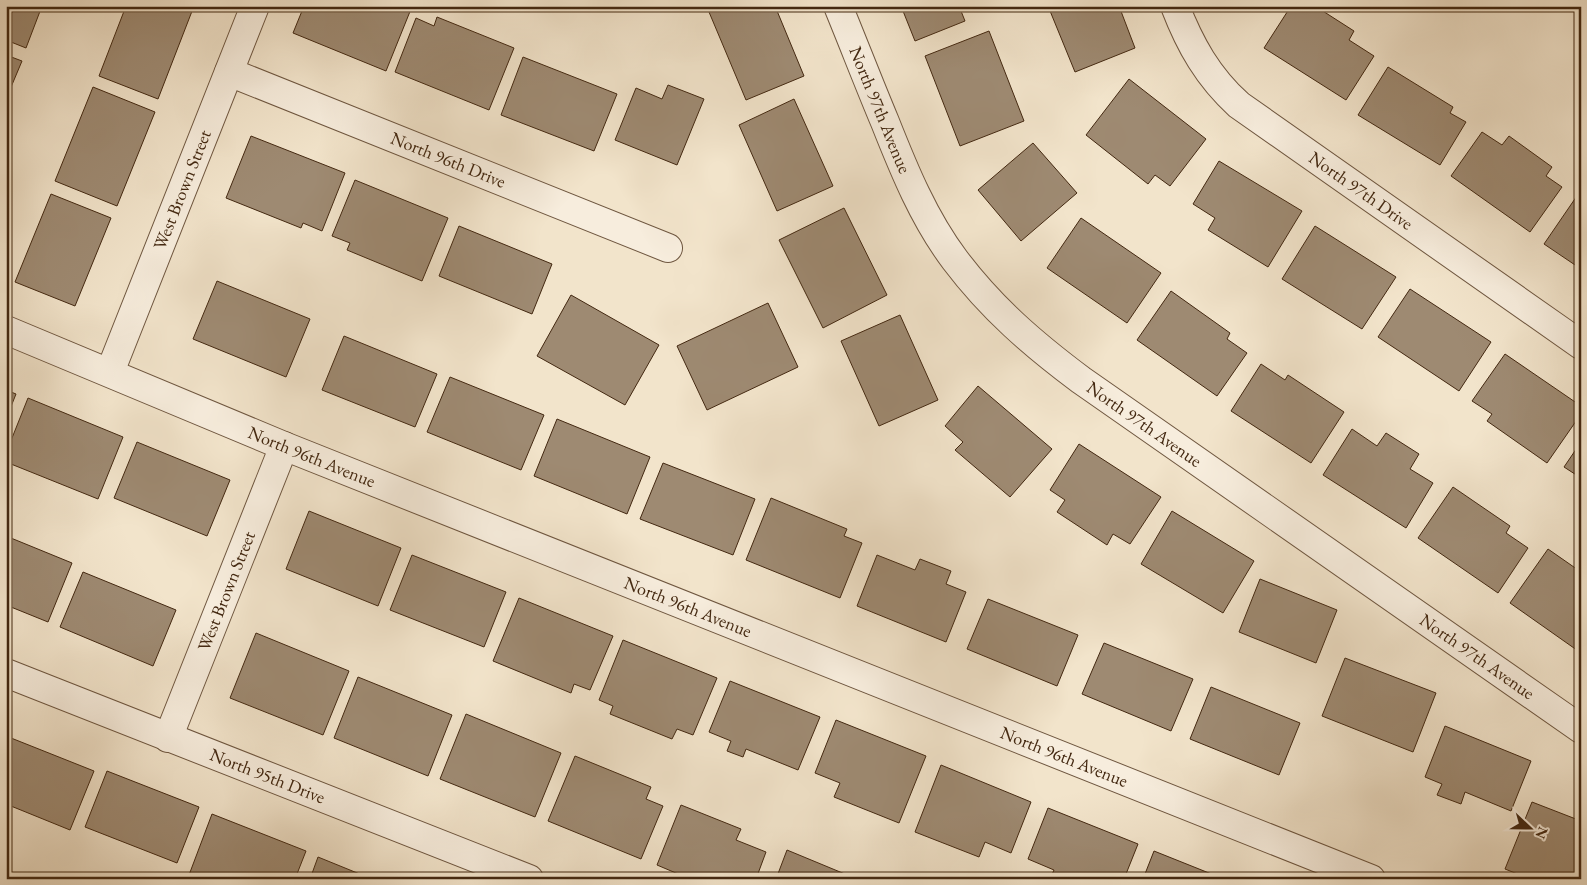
<svg xmlns="http://www.w3.org/2000/svg" width="1587" height="885" font-family="'EB Garamond',serif">
<style>
.building{fill:#9e8a72;stroke:#432811}
.lines{fill:none;stroke-linecap:round;stroke-linejoin:round}
.street-casing{stroke:#6f5740;stroke-width:30}
.street{stroke:#f7eddd;stroke-width:28}
.labels{text-anchor:middle;stroke-width:4;stroke-linejoin:round;paint-order:stroke}
.street-label{font-size:18px;fill:#432811;stroke:#f7eddd}
</style>
<rect width="100%" height="100%" fill="#f2e4cb"/>
<filter id="stains"><feTurbulence type="fractalNoise" baseFrequency=".004" numOctaves="4"/><feColorMatrix values="0 0 0 0 .2 0 0 0 0 .09 0 0 0 0 .02 0 0 0 .5 -.17"/></filter>
<radialGradient id="worn" r=".72"><stop offset=".6" stop-color="#630" stop-opacity="0"/><stop offset="1" stop-color="#630" stop-opacity=".3"/></radialGradient>
<g class="building">
<polygon points="6,6 42,6 26,48 6,40"/>
<polygon points="126,6 194,6 158,99 99,76"/>
<polygon points="304,6 404,6 411,9 386,71 293,33"/>
<polygon points="724,6 775,6 804,76 746,100 709,12"/>
<polygon points="901,6 959,6 965,21 915,41"/>
<polygon points="1048,6 1119,6 1135,48 1075,72"/>
<polygon points="1291,6 1315,6 1354,31 1349,40 1374,56 1346,100 1264,48"/>
<polygon points="437,17 514,48 489,110 395,72 416,18 434,26"/>
<polygon points="989,31 1024,121 960,146 925,56"/>
<polygon points="6,55 22,61 6,99"/>
<polygon points="523,57 617,94 594,151 501,115"/>
<polygon points="1388,67 1453,107 1450,113 1466,122 1440,165 1358,115"/>
<polygon points="1129,79 1206,139 1170,186 1155,175 1148,184 1086,135"/>
<polygon points="668,85 704,99 677,165 615,140 636,88 662,99"/>
<polygon points="93,87 155,112 117,206 55,181"/>
<polygon points="794,99 833,186 777,211 739,125"/>
<polygon points="1482,132 1502,145 1509,136 1552,167 1546,176 1562,187 1530,232 1451,176"/>
<polygon points="251,136 345,173 322,231 303,223 301,228 226,198"/>
<polygon points="1033,143 1077,193 1021,241 978,190"/>
<polygon points="1219,161 1302,211 1268,267 1208,230 1215,218 1193,204"/>
<polygon points="355,180 448,218 422,281 347,250 350,243 332,236"/>
<polygon points="1581,190 1581,269 1544,244"/>
<polygon points="51,194 111,218 75,306 15,282"/>
<polygon points="844,208 887,295 823,328 779,240"/>
<polygon points="1081,218 1161,273 1127,323 1047,268"/>
<polygon points="459,226 552,264 532,314 439,276"/>
<polygon points="1315,226 1396,277 1362,329 1282,279"/>
<polygon points="217,281 310,319 286,377 193,339"/>
<polygon points="1410,289 1491,342 1459,391 1378,337"/>
<polygon points="1171,291 1230,333 1227,339 1247,353 1217,396 1137,340"/>
<polygon points="571,295 659,345 625,405 537,356"/>
<polygon points="768,303 798,367 707,410 677,346"/>
<polygon points="900,315 938,400 879,426 841,341"/>
<polygon points="344,336 437,374 415,427 322,390"/>
<polygon points="1505,354 1581,406 1581,414 1547,463 1487,421 1492,414 1472,401"/>
<polygon points="1261,364 1285,380 1288,375 1344,412 1311,463 1231,411"/>
<polygon points="450,377 544,415 521,470 427,432"/>
<polygon points="978,386 1052,449 1010,497 955,450 963,442 945,426"/>
<polygon points="6,390 16,394 6,419"/>
<polygon points="28,398 123,437 98,499 6,462 6,453"/>
<polygon points="557,419 650,457 627,514 534,476"/>
<polygon points="1352,429 1377,446 1386,433 1419,454 1410,469 1433,483 1406,528 1323,475"/>
<polygon points="137,442 230,480 207,536 114,498"/>
<polygon points="1581,442 1581,478 1564,467"/>
<polygon points="1079,444 1161,497 1130,544 1113,534 1107,545 1057,512 1065,500 1050,490"/>
<polygon points="663,463 755,499 733,555 640,519"/>
<polygon points="1453,487 1510,526 1506,533 1528,548 1498,593 1418,538"/>
<polygon points="771,498 847,529 844,536 862,543 840,598 746,560"/>
<polygon points="309,511 401,548 378,606 286,569"/>
<polygon points="1172,511 1254,561 1223,613 1141,564"/>
<polygon points="6,536 72,563 48,622 6,605"/>
<polygon points="1548,549 1581,572 1581,653 1510,603"/>
<polygon points="412,555 506,592 484,647 390,610"/>
<polygon points="877,555 915,570 920,559 951,571 946,584 966,592 946,642 857,606"/>
<polygon points="83,572 176,610 153,666 60,627"/>
<polygon points="1260,579 1337,610 1316,663 1239,632"/>
<polygon points="519,598 613,636 590,690 574,684 571,693 493,661"/>
<polygon points="988,599 1078,635 1057,686 967,649"/>
<polygon points="256,633 349,671 323,735 230,698"/>
<polygon points="623,640 717,678 693,735 677,729 672,739 610,714 613,706 599,700"/>
<polygon points="1104,643 1193,679 1171,731 1082,694"/>
<polygon points="1345,658 1436,693 1413,752 1322,716"/>
<polygon points="358,677 452,715 428,776 334,738"/>
<polygon points="730,681 820,717 798,770 746,749 743,757 727,751 731,741 709,732"/>
<polygon points="1211,687 1300,723 1279,775 1190,739"/>
<polygon points="466,714 561,753 535,817 440,779"/>
<polygon points="836,720 926,756 899,823 834,797 840,783 815,773"/>
<polygon points="1445,726 1531,761 1511,811 1465,792 1461,804 1437,795 1442,784 1425,777"/>
<polygon points="6,736 94,771 70,830 6,804"/>
<polygon points="575,756 651,787 646,799 663,806 641,859 548,821"/>
<polygon points="941,765 1031,802 1011,853 985,842 979,857 915,832"/>
<polygon points="107,771 199,807 177,863 85,827"/>
<polygon points="1532,802 1581,821 1581,863 1574,879 1557,876 1556,879 1530,879 1505,869"/>
<polygon points="681,805 741,829 736,840 766,852 756,879 690,879 657,865"/>
<polygon points="1048,808 1138,844 1124,879 1050,879 1054,870 1028,859"/>
<polygon points="212,814 306,851 295,879 199,879 189,875"/>
<polygon points="787,850 857,879 776,879"/>
<polygon points="1154,851 1224,879 1143,879"/>
<polygon points="318,857 372,879 310,879"/>
</g>
<g class="lines">
<defs>
<g id="street">
<path id="s1" d="M838 6C854 45 869 84 885 122 904 170 924 219 955 260 992 309 1033 344 1081 380L1581 729"/>
<path id="s2" d="M1175 6C1190 45 1208 77 1239 105L1581 345"/>
<path id="s3" d="M229 72 668 248"/>
<path id="s4" d="M6 330 284 446 1371 879"/>
<path id="s5" d="M110 372 255 6"/>
<path id="s6" d="M6 673 529 879"/>
<path id="s7" d="M168 738 284 446"/>
</g>
</defs>
<use href="#street" class="street-casing"/>
<use href="#street" class="street"/>
</g>
<g class="labels">
<g class="street-label">
<text dy="6" stroke="none"><textPath href="#s1" startOffset="112">North 97th Avenue</textPath></text>
<text dy="6" stroke="none"><textPath href="#s3" startOffset="236">North 96th Drive</textPath></text>
<text dy="6" stroke="none"><textPath href="#s5" startOffset="196">West Brown Street</textPath></text>
<text dy="6" stroke="none"><textPath href="#s2" startOffset="268">North 97th Drive</textPath></text>
<text dy="6" stroke="none"><textPath href="#s1" startOffset="532">North 97th Avenue</textPath></text>
<text dy="6" stroke="none"><textPath href="#s4" startOffset="331">North 96th Avenue</textPath></text>
<text dy="6" stroke="none"><textPath href="#s7" startOffset="158">West Brown Street</textPath></text>
<text dy="6" stroke="none"><textPath href="#s4" startOffset="736">North 96th Avenue</textPath></text>
<text dy="6" stroke="none"><textPath href="#s1" startOffset="938">North 97th Avenue</textPath></text>
<text dy="6" stroke="none"><textPath href="#s4" startOffset="1141">North 96th Avenue</textPath></text>
<text dy="6" stroke="none"><textPath href="#s6" startOffset="281">North 95th Drive</textPath></text>
</g>
</g>
<rect width="1587" height="885" fill="none" stroke="#f2e4cb" stroke-width="25"/>
<rect x="8" y="8" width="1572" height="870" fill="none" stroke="#432811" stroke-width="2.5"/>
<rect x="12" y="12" width="1562" height="860" fill="none" stroke="#432811"/>
<g transform="translate(1530 828) rotate(112)" stroke="#f7eddd" stroke-width="4" paint-order="stroke">
<path d="M0-4L9 19L0 12L-9 19Z" fill="#432811"/>
<text y="-8" font-size="14" font-weight="bold" text-anchor="middle" fill="#432811">N</text>
</g>
<rect width="100%" height="100%" filter="url(#stains)"/>
<rect width="100%" height="100%" fill="url(#worn)"/>
</svg>
